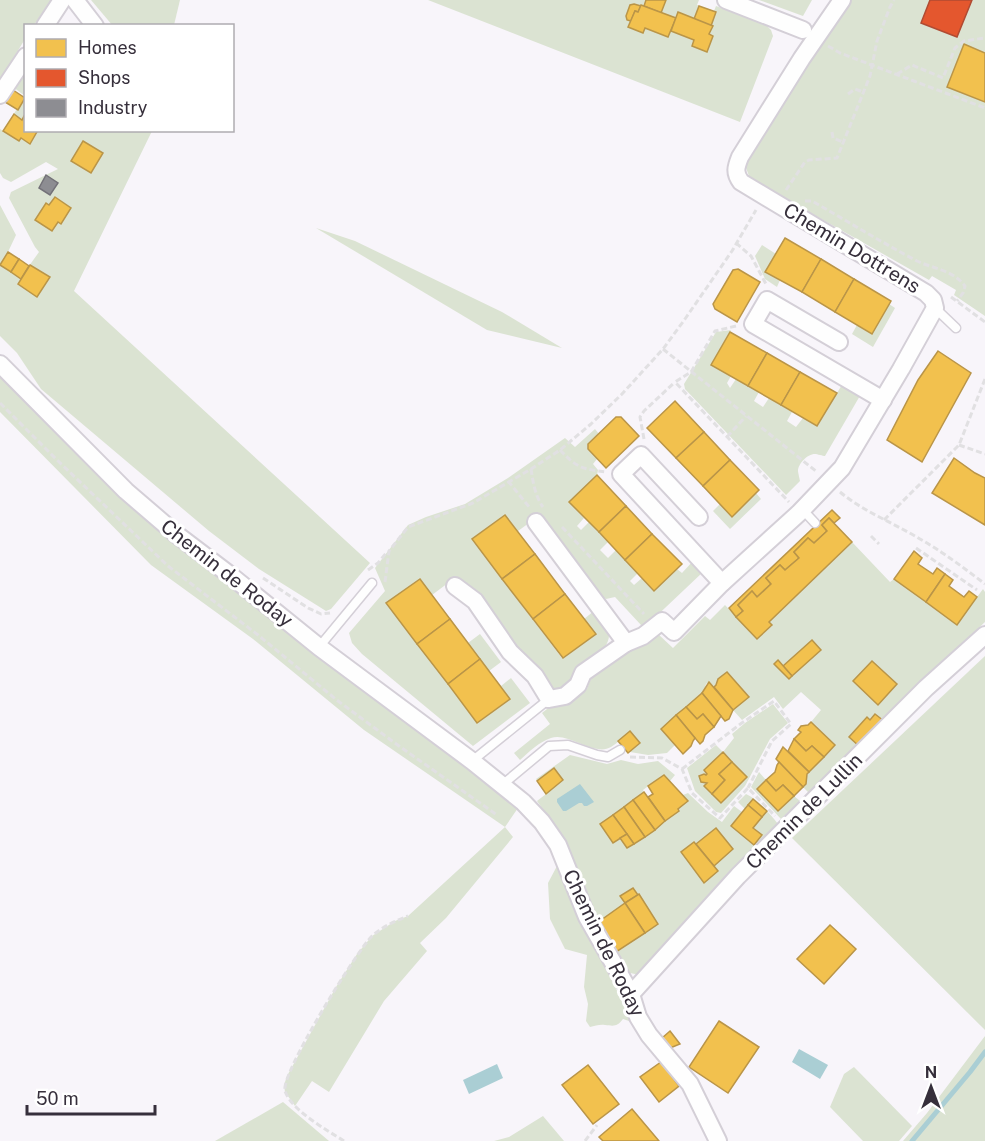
<svg xmlns="http://www.w3.org/2000/svg" width="985" height="1141" font-family="'Public Sans',sans-serif">
<style>
.green{fill:#dbe3d2;fill-rule:evenodd}
.water{fill:#aaced4}
.homes{fill:#f2c14e;stroke:#ba9548;stroke-width:1.5}
.shops{fill:#e4572e;stroke:#b04b32;stroke-width:1.5}
.industry{fill:#8d8d92;stroke:#737178;stroke-width:1.5}
.lines{fill:none;stroke-linecap:round;stroke-linejoin:round}
.stream{stroke:#aaced4;stroke-width:5}
.lane-casing{stroke:#d4cfd7;stroke-width:11}
.street-casing{stroke:#d4cfd7;stroke-width:20}
.path{stroke:#e1e0e2;stroke-width:3;stroke-dasharray:6 3;stroke-linecap:butt}
.lane{stroke:#fefefe;stroke-width:8}
.street{stroke:#fefefe;stroke-width:16}
.labels{text-anchor:middle;stroke-width:6;stroke-linejoin:round;paint-order:stroke}
.street-label{font-size:20px;fill:#362f3b;stroke:#fff}
</style>
<rect width="100%" height="100%" fill="#f8f5fa"/>
<g class="green">
<polygon points="0,0 51,0 34,25 26,26 25,39 0,80"/>
<polygon points="91,0 180,0 174,25 113,26"/>
<polygon points="428,0 699,0 697,5 714,11 716,6 767,26 771,30 773,36 740,122"/>
<polygon points="759,0 812,0 803,16"/>
<polygon points="850,0 930,0 921,23 957,37 972,0 985,0 985,316 954,295 956,290 932,276 929,280 765,187 749,176 745,165 749,155"/>
<polygon points="25,67 26,130 152,131 74,291 370,563 331,609 326,611 259,569 209,531 41,389 17,353 0,336 0,205 16,235 8,252 29,266 39,252 35,247 9,198 11,192 58,169 46,162 11,182 3,178 0,173 0,129 3,131 25,96 13,87"/>
<polygon points="316,228 355,241 502,312 562,348 487,330"/>
<polygon points="762,245 776,254 765,272 780,280 777,287 765,279 755,256"/>
<polygon points="889,304 895,308 873,347 852,334 857,325"/>
<path d="M731 330 711 365 731 376 727 383 730 388 736 379 759 392 754 401 763 407 769 398 792 412 787 421 796 427 803 418 818 425 843 383 861 394 825 456C823 456 817 454 815 454 807 454 798 464 798 471 798 472 800 481 800 481L786 495 685 389 684 384 716 332Z"/>
<polygon points="0,376 102,478 147,519 518,808 505,827 513,837 446,918 420,943 427,951 384,1001 329,1092 312,1081 295,1106 285,1092 284,1085 287,1076 336,987 357,954 372,936 395,921 408,916 505,827 364,730 253,639 151,565 0,412"/>
<path d="M595 429 599 434 597 459 593 464 598 470 597 475 569 502 584 518 577 526 581 530 589 522 608 542 600 550 608 558 616 550 638 573 630 581 634 585 642 578 654 591 677 569 682 573 693 561 703 572 647 625H641L615 597 606 599 598 595 529 523 518 531 505 515 472 539 562 658 596 634 584 619 594 611C599 616 606 623 608 630 615 648 584 666 572 675 571 686 567 687 557 691L550 688 515 647 500 622 491 610 468 588 448 583 432 595 387 603 477 723 510 699 501 686 511 678 530 703 473 746 362 654 352 643 349 633 385 591 375 568 408 525 426 517 465 504 508 478 565 438 575 447Z"/>
<polygon points="756,493 761,499 730,529 713,511 720,504 732,516"/>
<path d="M852 542 890 582 894 579 957 624 983 589 985 592V622L914 688 860 747 809 793 803 787 806 784 807 774 835 745 811 722 821 710 801 692 783 709 774 697 742 720 733 710 749 696 727 672 718 679 716 685 714 687 709 682 706 684 704 691 661 729 675 745 667 753 648 755 630 752 640 743 630 731C624 736 618 743 611 747 594 757 569 732 551 738 539 742 529 752 520 760L514 753 550 724 542 713 552 705H561L572 701 587 689 593 673 630 650 648 644 658 634 673 648 705 616 710 620 725 605 757 639 772 626 769 622Z"/>
<polygon points="480,634 501,662 489,671 468,643"/>
<polygon points="985,656 985,1030 792,838"/>
<path d="M773 704 788 723 770 739 745 786 721 813 716 812 695 791 687 768 716 745 723 752 734 738 732 734 745 723ZM723 752 747 777 721 803 707 774 704 770Z"/>
<path d="M570 755 607 764 621 760 638 764 658 761 675 775 670 781 663 775 643 790 644 792 613 815 634 844 679 811 678 809 683 795 688 793 708 812 722 822 734 806 742 812 731 826 754 845 762 835 753 828 762 817 748 806 745 809 738 802 746 794C758 799 769 813 778 824L755 847 727 882 640 975 630 973 594 919 563 838 537 801 546 794 536 779Z"/>
<polygon points="759,772 766,780 757,789 778,811 794,796 800,801 781,819 751,787"/>
<path d="M557 866 632 1022 623 1019C617 1027 614 1026 605 1025 600 1024 595 1026 590 1027L586 1021 588 1004 584 987 587 955 565 949 550 919 548 883Z"/>
<polygon points="985,1036 985,1141 903,1141 927,1113"/>
<polygon points="854,1067 912,1126 899,1141 863,1141 830,1107 844,1074"/>
<polygon points="283,1102 329,1141 215,1141"/>
<polygon points="543,1116 564,1141 494,1141 509,1137"/>
</g>
<g class="water">
<polygon points="580,784 594,802 587,806 584,806 582,803 579,803 566,811 563,811 557,802 557,799"/>
<polygon points="799,1049 828,1065 820,1079 792,1062"/>
<polygon points="497,1064 503,1078 469,1094 463,1080"/>
</g>
<g class="homes">
<polygon points="646,0 666,0 661,13 644,6"/>
<polygon points="634,4 641,6 638,12 635,11 631,21 627,20 626,16 630,5"/>
<polygon points="641,5 676,18 668,37 645,28 643,33 628,27 635,11 638,12"/>
<polygon points="699,6 716,12 711,26 694,19"/>
<polygon points="678,12 713,26 709,34 713,36 707,52 692,46 694,40 671,31"/>
<polygon points="964,44 985,53 985,102 947,87"/>
<polygon points="13,90 25,98 18,110 5,102"/>
<polygon points="14,114 22,120 24,116 26,118 26,130 38,130 30,144 21,138 19,141 3,131"/>
<polygon points="83,141 103,153 91,173 71,161"/>
<polygon points="55,197 71,208 61,224 58,222 52,231 35,220 46,203 49,205"/>
<polygon points="785,238 821,259 802,292 765,272"/>
<polygon points="8,252 19,259 11,272 0,265"/>
<polygon points="19,259 29,266 21,279 11,272"/>
<polygon points="821,259 854,279 835,312 802,292"/>
<polygon points="30,265 50,277 37,297 18,284"/>
<polygon points="738,269 760,282 737,322 715,309 713,304 733,270"/>
<polygon points="854,279 891,301 872,334 835,312"/>
<polygon points="730,332 767,353 748,386 711,365"/>
<polygon points="938,351 971,373 922,462 887,440 918,380"/>
<polygon points="767,353 800,372 781,405 748,386"/>
<polygon points="800,372 837,393 817,426 781,405"/>
<polygon points="675,401 704,432 676,458 647,428"/>
<polygon points="616,417 621,417 639,436 606,468 588,449 588,444"/>
<polygon points="704,432 730,460 703,486 676,458"/>
<polygon points="954,458 975,473 985,478 985,525 932,493"/>
<polygon points="730,460 759,490 732,517 703,486"/>
<polygon points="597,475 626,506 599,532 569,502"/>
<polygon points="626,506 652,534 625,560 599,532"/>
<polygon points="832,510 840,518 834,523 829,518 822,525 827,531 814,543 808,538 794,552 799,558 785,570 780,565 766,578 771,584 757,597 752,591 738,605 743,611 736,617 729,608"/>
<polygon points="505,515 535,554 502,579 472,539"/>
<polygon points="829,518 852,542 769,622 772,625 757,639 736,617 743,611 738,605 752,591 757,597 771,584 766,578 780,565 785,570 799,558 794,552 808,538 814,543 827,531 822,525"/>
<polygon points="652,534 682,564 654,591 625,560"/>
<polygon points="914,551 922,558 918,564 933,574 937,568 945,574 926,602 894,579"/>
<polygon points="535,554 565,594 533,619 502,579"/>
<polygon points="945,574 953,580 949,586 964,597 969,591 977,597 957,625 926,602"/>
<polygon points="420,579 450,619 417,644 386,603"/>
<polygon points="565,594 596,634 563,658 533,619"/>
<polygon points="450,619 480,659 448,684 417,644"/>
<polygon points="812,640 821,650 792,676 783,666"/>
<polygon points="480,659 510,699 477,723 448,684"/>
<polygon points="778,660 792,676 789,679 774,664"/>
<polygon points="872,661 897,684 878,705 853,681"/>
<polygon points="727,672 749,697 733,710 714,687 716,685 718,679"/>
<polygon points="709,682 733,710 729,719 725,721 702,693"/>
<polygon points="702,693 721,716 714,727 703,714 697,719 686,707"/>
<polygon points="686,707 697,719 703,714 714,727 705,735 703,741 700,744 676,715"/>
<polygon points="875,714 884,721 860,747 849,737 867,717 870,720"/>
<polygon points="676,715 695,738 693,741 691,746 683,754 661,729"/>
<polygon points="811,722 835,745 824,757 812,746 806,751 794,739 801,732 798,730 801,726 808,725"/>
<polygon points="630,731 640,743 628,753 618,741"/>
<polygon points="794,739 806,751 812,746 824,757 809,772 788,751"/>
<polygon points="783,747 809,772 807,774 806,784 803,787 776,759"/>
<polygon points="723,752 732,762 719,774 725,780 712,794 704,786 707,783 701,782 699,776 704,774 706,775 707,774 704,770"/>
<polygon points="732,762 747,777 721,803 712,794 725,780 719,774"/>
<polygon points="779,762 803,787 794,796 783,785 776,791 766,780 775,772 777,765"/>
<polygon points="554,768 563,780 546,794 537,781"/>
<polygon points="664,775 688,801 678,809 679,811 665,821 648,797 653,794 648,786"/>
<polygon points="766,780 776,791 783,785 794,796 778,811 757,789"/>
<polygon points="644,792 665,821 655,830 633,800"/>
<polygon points="753,799 767,811 762,817 748,805"/>
<polygon points="633,800 655,830 645,837 624,807"/>
<polygon points="748,805 762,817 753,828 762,835 754,845 731,826"/>
<polygon points="624,807 645,837 634,844 613,815"/>
<polygon points="613,815 627,834 613,843 600,824"/>
<polygon points="716,828 733,849 714,866 696,844"/>
<polygon points="627,834 634,844 627,848 620,838"/>
<polygon points="694,842 718,871 704,883 681,852"/>
<polygon points="633,888 638,895 625,903 620,896"/>
<polygon points="639,894 658,924 645,933 625,903"/>
<polygon points="625,903 645,933 616,952 597,923"/>
<polygon points="830,925 856,949 824,984 797,959"/>
<polygon points="719,1021 759,1047 728,1093 689,1067"/>
<polygon points="670,1031 680,1044 670,1048 662,1038"/>
<polygon points="661,1062 679,1086 659,1102 640,1077"/>
<polygon points="588,1065 619,1104 593,1124 562,1085"/>
<polygon points="632,1109 659,1141 603,1141 599,1137"/>
</g>
<polygon class="shops" points="930,0 972,0 957,37 921,23"/>
<polygon class="industry" points="46,175 58,183 50,195 39,188"/>
<g class="lines">
<polyline class="stream" points="912,1141 970,1072 985,1052"/>
<defs>
<g id="lane">
<polyline points="935,308 956,328"/>
<polyline points="802,509 815,523"/>
<polyline points="319,647 372,583"/>
<polyline points="472,761 549,699"/>
<polyline points="502,785 549,746 568,745 597,755 608,757 620,750"/>
</g>
<g id="street">
<polyline points="75,0 95,26"/>
<polyline points="726,0 803,30"/>
<polyline points="45,26 62,0"/>
<polyline points="0,95 26,56"/>
<polyline points="839,342 767,300 753,324 883,400"/>
<polyline points="0,364 126,491 176,534 230,575 319,647 472,761 523,802 542,822 558,845 587,917 631,994 638,1017 649,1035 690,1084 718,1141"/>
<polyline points="699,517 641,455 621,474 722,583"/>
<polyline points="455,586 475,601 510,652 535,676 549,699 565,696 578,685 583,673 626,643 536,522"/>
<path d="M626 643 643 636 662 621 674 632 722 583 799 513 842 468 901 369 935 308 933 300 926 293 741 182C734 173 736 167 740 157L802 58 842 0"/>
<polyline points="631,994 738,876 926,688 985,635"/>
</g>
</defs>
<use href="#lane" class="lane-casing"/>
<use href="#street" class="street-casing"/>
<g class="path">
<polyline points="828,46 840,53 985,108"/>
<polyline points="897,74 912,65 943,78 955,48 964,41 985,38"/>
<polyline points="848,94 855,89 863,92"/>
<polyline points="832,132 833,138 843,142"/>
<polyline points="786,190 805,162 809,160 837,158 870,76 877,41 890,7 894,0"/>
<path d="M805 201H812C847 221 881 242 917 261 934 269 953 270 965 286L963 293 957 301"/>
<polyline points="736,243 751,256 766,284"/>
<polyline points="951,297 985,322"/>
<polyline points="736,326 715,331 691,372 675,382 789,502"/>
<polyline points="663,349 817,472"/>
<polyline points="0,403 57,460 168,566 258,635 338,701 399,746 497,815"/>
<polyline points="727,437 746,416"/>
<polyline points="644,439 640,417 644,411 675,382"/>
<polyline points="959,445 985,454"/>
<path d="M560 450C577 468 582 469 607 472"/>
<path d="M531 469C533 482 535 496 543 507"/>
<polyline points="508,481 530,508"/>
<path d="M840 492C864 512 894 523 920 539 943 552 964 568 985 584"/>
<polyline points="884,520 959,445 985,379"/>
<polyline points="562,527 644,614"/>
<polyline points="871,536 879,544"/>
<polyline points="916,548 977,590"/>
<polyline points="368,570 378,563 387,552"/>
<polyline points="263,578 308,608 321,614 330,613"/>
<polyline points="385,582 389,551 408,527 473,503 531,469 560,450 591,424 622,394 663,349 685,319 732,251 756,210"/>
<polyline points="630,757 662,758 682,769 692,793 720,818 748,788 775,816"/>
<polyline points="682,769 739,725 774,701 791,724 772,741 748,788"/>
<path d="M344 1141C327 1130 292 1111 285 1091 280 1075 356 952 372 936 382 927 395 921 408 916"/>
<polyline points="585,1141 597,1125"/>
</g>
<use href="#lane" class="lane"/>
<use href="#street" class="street"/>
</g>
<g class="labels">
<g class="street-label">
<text transform="translate(852 248) rotate(31)" y="7">Chemin Dottrens</text>
<text transform="translate(227 573) rotate(38)" y="7">Chemin de Roday</text>
<text transform="translate(804 811) rotate(-45)" y="7">Chemin de Lullin</text>
<text transform="translate(604 943) rotate(64)" y="7">Chemin de Roday</text>
</g>
</g>
<rect x="24" y="24" width="210" height="108" fill="#ffffff" stroke="#afacb1" stroke-width="1.5"/>
<rect x="36" y="39" width="30" height="18" fill="#f2c14e" stroke="#afacb1" stroke-width="1.5"/>
<text x="78" y="54" font-size="18" fill="#362f3b">Homes</text>
<rect x="36" y="69" width="30" height="18" fill="#e4572e" stroke="#afacb1" stroke-width="1.5"/>
<text x="78" y="84" font-size="18" fill="#362f3b">Shops</text>
<rect x="36" y="99" width="30" height="18" fill="#8d8d92" stroke="#afacb1" stroke-width="1.5"/>
<text x="78" y="114" font-size="18" fill="#362f3b">Industry</text>
<g transform="translate(931 1087)" stroke="#ffffff" stroke-width="4.5" paint-order="stroke">
<path d="M0-4.5L10 22L0 15L-10 22Z" fill="#362f3b"/>
<text y="-9" font-size="16" font-weight="bold" text-anchor="middle" fill="#362f3b">N</text>
</g>
<path d="M27 1105v9h128v-9" fill="none" stroke="#362f3b" stroke-width="3"/>
<text x="36" y="1105" font-size="18" fill="#362f3b" stroke="#ffffff" stroke-width="4.5" paint-order="stroke">50 m</text>
</svg>
